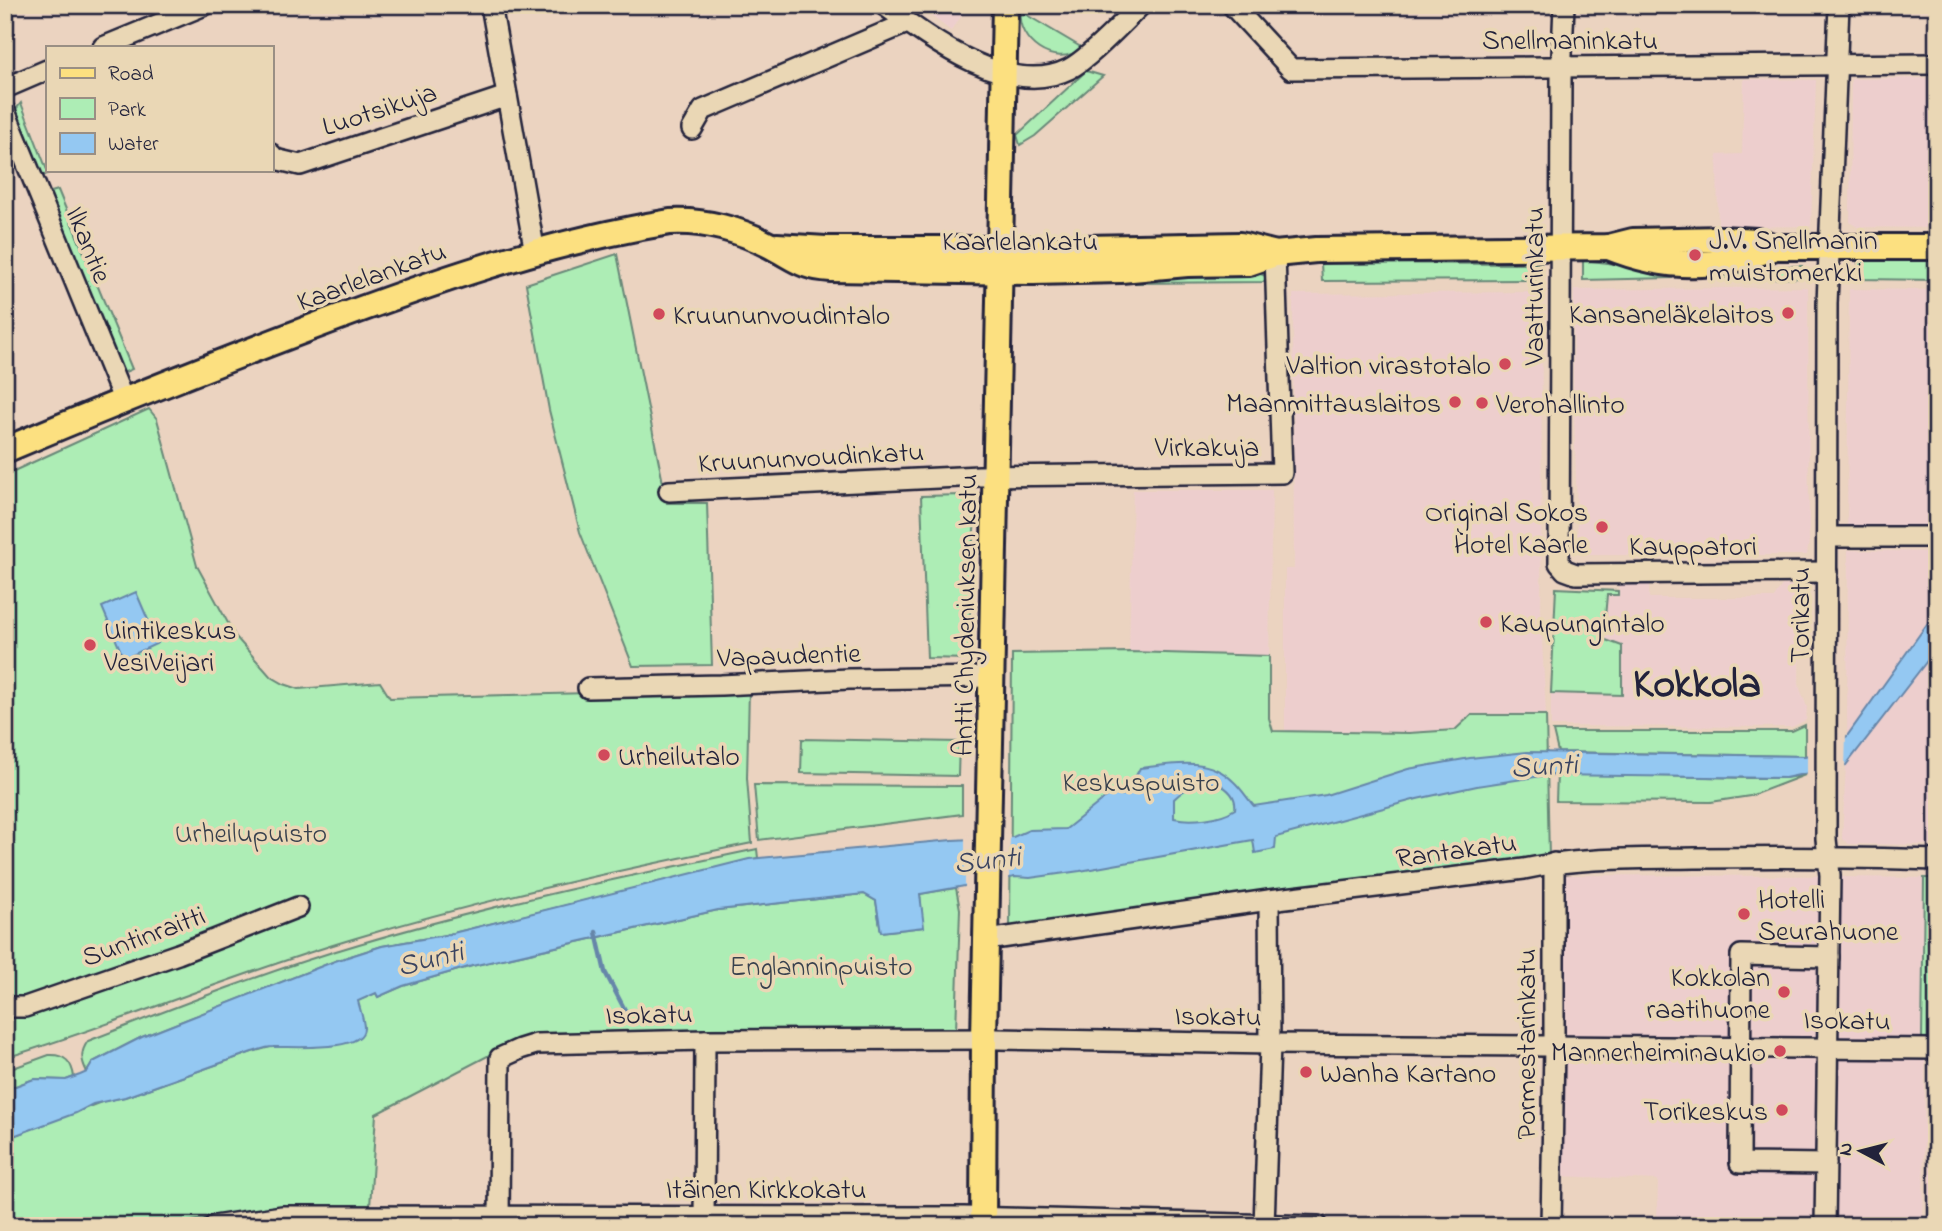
<svg xmlns="http://www.w3.org/2000/svg" width="1942" height="1231" font-family="'Indie Flower',sans-serif">
<style>
.built{fill:#edcecd}
.green{fill:#adedb5;stroke:#688878;stroke-width:2}
.water{fill:#94c8f2;stroke:#6686a9;stroke-width:2;fill-rule:evenodd}
.pier{fill:#ebd3c0}
.lines{fill:none;stroke-linecap:round;stroke-linejoin:round}
.stream{stroke:#6686a9;stroke-width:4.5}
.minor-casing{stroke:#22223b;stroke-width:24}
.major-casing{stroke:#22223b;stroke-width:30}
.minor{stroke:#ead7b5;stroke-width:19}
.major{stroke:#fce080;stroke-width:24}
.poi-dot{fill:#d1495b;stroke:#ead7b5;stroke-width:2.5}
.labels{text-anchor:middle;stroke-width:7;stroke-linejoin:round;paint-order:stroke}
.street-label{font-size:28px;fill:#22223b;stroke:#ead7b5}
.poi-label{font-size:28px;fill:#22223b;stroke:#ead7b5;text-anchor:start}
.park-label{font-size:28px;fill:#37404d;stroke:#ead7b5}
.water-label{font-size:30px;font-style:italic;fill:#394360;stroke:#ead7b5}
.town-label{font-size:42px;font-weight:bold;fill:#22223b;stroke:#ead7b5}
</style>
<rect width="100%" height="100%" fill="#ebd3c0"/>
<filter id="ink" filterUnits="userSpaceOnUse"><feTurbulence type="fractalNoise" baseFrequency=".0143" numOctaves="2"/><feDisplacementMap in="SourceGraphic" scale="14" xChannelSelector="R" yChannelSelector="G"/><feConvolveMatrix kernelMatrix="1 2 1 2 8 2 1 2 1" color-interpolation-filters="sRGB"/></filter>
<g filter="url(#ink)">
<g class="built">
<polygon points="917,5 969,5 951,31"/>
<polygon points="1937,78 1937,228 1857,227 1850,222 1851,79"/>
<polygon points="1744,79 1816,80 1811,226 1718,227 1717,155 1742,154"/>
<polygon points="1808,287 1809,541 1807,555 1582,555 1578,548 1573,374 1574,290"/>
<polygon points="1849,289 1937,290 1937,528 1847,529"/>
<polygon points="1542,292 1541,623 1546,715 1471,715 1455,730 1409,733 1285,731 1285,569 1294,569 1293,294"/>
<polygon points="1133,490 1272,490 1269,656 1129,652"/>
<polygon points="1848,550 1937,552 1937,610 1847,736"/>
<polygon points="1619,581 1649,583 1649,598 1774,598 1782,585 1800,586 1799,686 1807,707 1806,720 1792,727 1551,726 1551,693 1622,695 1622,646 1603,639 1607,595 1618,595"/>
<polygon points="1937,648 1937,845 1849,844 1842,839 1846,765"/>
<polygon points="1561,875 1820,876 1820,1041 1560,1038"/>
<polygon points="1840,877 1924,878 1922,1039 1838,1039"/>
<polygon points="1559,1054 1817,1055 1816,1218 1814,1225 1657,1224 1658,1180 1556,1176"/>
<polygon points="1837,1056 1925,1056 1923,1223 1834,1222"/>
<polygon points="1932,1056 1937,1056 1937,1223 1929,1223"/>
</g>
<g class="green">
<path d="M1020 11 1079 46 1081 49C1054 69 1016 41 1020 11Z"/>
<polygon points="1086,71 1103,76 1035,136 1020,145 1017,135"/>
<polygon points="21,103 47,170 50,173 42,176 16,109"/>
<polygon points="58,190 132,369 123,373 48,193"/>
<polygon points="617,254 667,503 707,503 712,665 633,666 580,532 549,410 526,284"/>
<polygon points="1872,258 1937,261 1937,280 1858,279 1858,262"/>
<polygon points="1583,260 1672,271 1672,278 1583,280"/>
<polygon points="1321,263 1541,264 1541,280 1322,281"/>
<polygon points="1802,266 1801,278 1719,279 1719,274 1739,268"/>
<polygon points="1255,272 1266,276 1268,282 1130,283 1129,276"/>
<path d="M149 409 157 419 197 566 235 636 270 676 284 684 299 689 380 682 390 698 749 689 747 778 752 843C619 870 486 899 356 938 237 973 123 1022 5 1058V475Z"/>
<polygon points="963,495 973,497 977,501 971,560 969,659 927,658 921,496"/>
<polygon points="1556,588 1618,591 1618,595 1607,595 1603,639 1622,646 1622,695 1551,693"/>
<polygon points="1129,652 1269,656 1269,718 1273,731 1409,733 1455,730 1471,715 1546,715 1549,858 1010,929 1012,654"/>
<polygon points="1805,725 1805,756 1558,752 1553,731 1792,731"/>
<polygon points="802,739 959,742 958,776 801,773"/>
<polygon points="1557,774 1750,778 1785,778 1805,775 1750,796 1711,802 1556,801"/>
<polygon points="754,785 962,786 962,814 759,840"/>
<path d="M757 849 758 858 445 935 382 946 335 961 142 1037 93 1062 87 1072C81 1060 80 1052 88 1041 178 1006 267 971 359 944 490 905 624 877 757 849Z"/>
<polygon points="1924,878 1937,878 1937,1040 1922,1039"/>
<polygon points="956,888 960,909 956,1031 501,1049 376,1114 370,1207 280,1207 160,1226 5,1226 5,1139 104,1101 125,1097 252,1052 270,1047 312,1047 364,1028 357,1001 376,993 378,997 403,986 472,966 718,910 864,894 876,901 881,932 923,927 920,894"/>
<path d="M49 1055C65 1054 72 1062 74 1077L66 1080 34 1079 5 1090V1071Z"/>
</g>
<g class="water">
<polygon points="136,592 158,643 124,659 102,607"/>
<path d="M1937 610V648L1846 765 1785 778 1548 775 1477 786 1417 799 1276 837 1275 849 1255 853 1253 840 1080 871 1030 878 1015 877 920 894 924 927 881 932 876 901 864 894 718 910 472 966 403 986 378 997 376 993 358 1001C360 1009 364 1020 364 1028 364 1053 290 1046 273 1047 266 1047 259 1050 252 1052L125 1097 93 1104 76 1113 5 1139V1090L34 1079 66 1080 80 1075 87 1072 93 1062 142 1037 335 961 382 946 445 935 749 859 952 840 1013 837 1029 830 1066 829 1110 794 1126 795 1140 768C1173 764 1208 756 1233 781 1241 788 1247 798 1254 806L1326 795 1408 769 1470 758 1527 752 1805 756 1834 747 1847 736ZM1217 783C1227 788 1237 796 1235 809 1220 819 1191 822 1174 818V799C1187 786 1199 783 1217 783Z"/>
</g>
<g class="pier">
<polygon points="1846,733 1845,769 1807,778 1807,751 1833,744"/>
<polygon points="1010,834 1009,882 965,890 965,836"/>
</g>
<g class="lines">
<polyline class="stream" points="596,932 605,972 626,1012"/>
<defs>
<g id="minor">
<polyline points="491,5 535,253"/>
<path d="M884 5C930 39 1009 99 1069 69 1089 59 1123 22 1141 5"/>
<polyline points="1232,5 1291,69 1937,64"/>
<polyline points="1564,5 1561,79 1559,563 1565,570 1576,574 1827,572"/>
<polyline points="103,47 205,5"/>
<polyline points="5,88 47,70"/>
<polyline points="5,111 123,399"/>
<polyline points="692,129 703,110 907,23"/>
<polyline points="271,154 275,159 300,165 507,96"/>
<polyline points="669,491 979,476 1282,473 1275,254"/>
<polyline points="1827,537 1937,537"/>
<polyline points="588,688 721,685 849,679 992,677"/>
<path d="M987 940 1269 900 1524 869C1580 857 1638 859 1695 858 1776 857 1856 857 1937 860"/>
<polyline points="5,1007 25,1007 178,954 298,907"/>
<polyline points="1826,1164 1740,1163 1741,955 1829,957"/>
<polyline points="214,1226 282,1216 964,1217 1318,1226"/>
<polyline points="499,1226 500,1058 520,1049 536,1044 705,1040 997,1039 1270,1044 1937,1049"/>
<polyline points="704,1226 705,1040"/>
<polyline points="1264,1226 1270,1044 1269,900"/>
<polyline points="1551,1226 1554,1045 1554,863"/>
<polyline points="1825,1226 1830,875 1826,839 1827,304 1839,5"/>
</g>
<g id="major">
<polyline points="777,246 826,249 1033,249 1240,245 1272,253"/>
<path d="M1609 247C1666 270 1717 270 1775 247"/>
<path d="M5 450C106 407 207 367 310 328 427 284 546 242 670 222 704 220 741 230 771 246 796 259 801 267 831 269L1033 272 1121 270 1187 264 1249 263 1275 254 1316 250 1609 247 1633 241 1722 239 1757 241 1775 247H1937"/>
<polyline points="983,1226 984,1039 1005,5"/>
</g>
</defs>
<use href="#minor" class="minor-casing"/>
<use href="#major" class="major-casing"/>
<use href="#minor" class="minor"/>
<use href="#major" class="major"/>
</g>
</g>
<g class="poi-dot">
<circle cx="1695" cy="255" r="7"/>
<circle cx="1788" cy="313" r="7"/>
<circle cx="659" cy="314" r="7"/>
<circle cx="1505" cy="364" r="7"/>
<circle cx="1455" cy="402" r="7"/>
<circle cx="1482" cy="403" r="7"/>
<circle cx="1602" cy="527" r="7"/>
<circle cx="1486" cy="622" r="7"/>
<circle cx="90" cy="645" r="7"/>
<circle cx="604" cy="755" r="7"/>
<circle cx="1744" cy="914" r="7"/>
<circle cx="1784" cy="992" r="7"/>
<circle cx="1780" cy="1051" r="7"/>
<circle cx="1306" cy="1072" r="7"/>
<circle cx="1782" cy="1110" r="7"/>
</g>
<g class="labels">
<g class="street-label">
<text x="1570" y="49">Snellmaninkatu</text>
<text transform="translate(379 108) rotate(-18)" y="10">Luotsikuja</text>
<text x="1020" y="250">Kaarlelankatu</text>
<text transform="translate(90 244) rotate(68)" y="10">Ilkantie</text>
<text transform="translate(371 275) rotate(-20)" y="10">Kaarlelankatu</text>
<text transform="translate(1533 286) rotate(-90)" y="10">Vaatturinkatu</text>
<text x="1207" y="456">Virkakuja</text>
<text transform="translate(811 456) rotate(-3)" y="10">Kruununvoudinkatu</text>
<text x="1693" y="555">Kauppatori</text>
<text transform="translate(964 615) rotate(-89)" y="10">Antti Chydeniuksen katu</text>
<text transform="translate(1799 615) rotate(-90)" y="10">Torikatu</text>
<text transform="translate(789 654) rotate(-2)" y="10">Vapaudentie</text>
<text transform="translate(1456 849) rotate(-8)" y="10">Rantakatu</text>
<text transform="translate(143 935) rotate(-20)" y="10">Suntinraitti</text>
<text transform="translate(649 1013) rotate(-1)" y="10">Isokatu</text>
<text transform="translate(1218 1015) rotate(1)" y="10">Isokatu</text>
<text transform="translate(1847 1019) rotate(1)" y="10">Isokatu</text>
<text transform="translate(1525 1044) rotate(-90)" y="10">Pormestarinkatu</text>
<text x="766" y="1198">Itäinen Kirkkokatu</text>
</g>
<g class="poi-label">
<text x="1709" y="249">J.V. Snellmanin<tspan x="1709" dy="32">muistomerkki</tspan></text>
<text x="1774" y="323" text-anchor="end">Kansaneläkelaitos</text>
<text x="673" y="324">Kruununvoudintalo</text>
<text x="1491" y="374" text-anchor="end">Valtion virastotalo</text>
<text x="1441" y="412" text-anchor="end">Maanmittauslaitos</text>
<text x="1496" y="413">Verohallinto</text>
<text x="1588" y="521" text-anchor="end">Original Sokos<tspan x="1588" dy="32">Hotel Kaarle</tspan></text>
<text x="1500" y="632">Kaupungintalo</text>
<text x="104" y="639">Uintikeskus<tspan x="104" dy="32">VesiVeijari</tspan></text>
<text x="618" y="765">Urheilutalo</text>
<text x="1758" y="908">Hotelli<tspan x="1758" dy="32">Seurahuone</tspan></text>
<text x="1770" y="986" text-anchor="end">Kokkolan<tspan x="1770" dy="32">raatihuone</tspan></text>
<text x="1766" y="1061" text-anchor="end">Mannerheiminaukio</text>
<text x="1320" y="1082">Wanha Kartano</text>
<text x="1768" y="1120" text-anchor="end">Torikeskus</text>
</g>
<g class="park-label">
<text x="1141" y="791">Keskuspuisto</text>
<text x="251" y="842">Urheilupuisto</text>
<text x="821" y="975">Englanninpuisto</text>
</g>
<g class="water-label">
<text transform="translate(1544 765) rotate(-3)" y="10">Sunti</text>
<text transform="translate(987 859) rotate(-6)" y="10">Sunti</text>
<text transform="translate(430 958) rotate(-14)" y="10">Sunti</text>
</g>
<g class="town-label">
<text x="1697" y="696">Kokkola</text>
</g>
</g>
<rect width="1942" height="1231" fill="none" stroke="#ead7b5" stroke-width="28"/>
<rect x="14" y="14" width="1914" height="1203" fill="none" stroke="#22223b" stroke-width="2.5" filter="url(#ink)"/>
<rect x="46" y="46" width="228" height="126" fill="#ead7b5" stroke="#9a8f84" stroke-width="2"/>
<rect x="60" y="68" width="35" height="10" fill="#fce080" stroke="#9a8f84" stroke-width="2"/>
<text x="108" y="80" font-size="21" fill="#22223b">Road</text>
<rect x="60" y="98" width="35" height="21" fill="#adedb5" stroke="#9a8f84" stroke-width="2"/>
<text x="108" y="116" font-size="21" fill="#22223b">Park</text>
<rect x="60" y="133" width="35" height="21" fill="#94c8f2" stroke="#9a8f84" stroke-width="2"/>
<text x="108" y="150" font-size="21" fill="#22223b">Water</text>
<g transform="translate(1861 1151) rotate(277)" stroke="#ead7b5" stroke-width="5" paint-order="stroke">
<path d="M0-5L12 26L0 18L-12 26Z" fill="#22223b"/>
<text y="-10" font-size="19" font-weight="bold" text-anchor="middle" fill="#22223b">N</text>
</g>
</svg>
